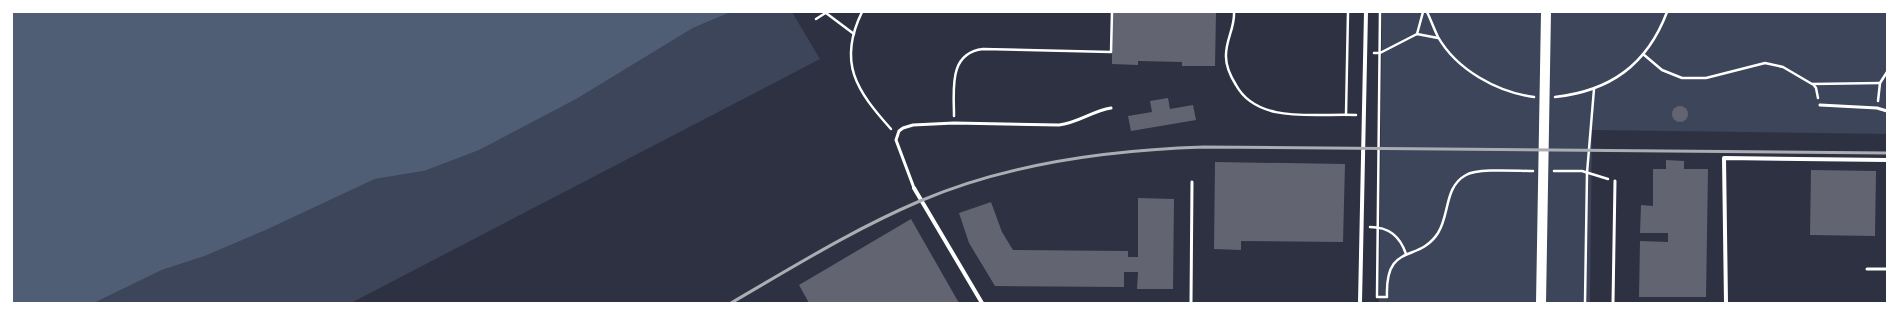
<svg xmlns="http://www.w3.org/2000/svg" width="1899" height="315" font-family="'IBM Plex Sans',sans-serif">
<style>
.green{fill:#3c4559}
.water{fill:#4f5d75}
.building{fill:#626471}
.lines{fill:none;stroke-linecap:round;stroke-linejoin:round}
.path{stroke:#fff;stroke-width:2.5}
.service{stroke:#fff;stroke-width:3}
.minor{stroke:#fff;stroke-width:4}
.primary{stroke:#fff;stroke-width:10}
.rail{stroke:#abadb3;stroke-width:3}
</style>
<rect width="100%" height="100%" fill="#2d3142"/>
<g class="green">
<polygon points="731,12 792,12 820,59 351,303 94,303 162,270 205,256 266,230 375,179 424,171 578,98 693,28"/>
<polygon points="1382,12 1887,12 1887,134 1592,130 1590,303 1379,303"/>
</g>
<polygon class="water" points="12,12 731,12 693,28 578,98 479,150 424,171 375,179 266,230 205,256 162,270 94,303 12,303"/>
<g class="building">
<polygon points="1112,12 1216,12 1215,66 1182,66 1182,62 1138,61 1138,65 1112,64"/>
<polygon points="1168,98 1170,109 1193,105 1196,120 1131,131 1128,116 1152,112 1150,101"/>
<circle cx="1680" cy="114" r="8"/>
<polygon points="1666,160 1684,161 1684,169 1708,169 1706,297 1639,297 1640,241 1668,242 1668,233 1640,233 1641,205 1653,206 1653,169 1666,169"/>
<polygon points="1215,162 1345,164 1343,242 1241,241 1241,250 1214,249"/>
<polygon points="1811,170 1876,171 1875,236 1810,235"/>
<polygon points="1138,198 1174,199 1173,289 1137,289 1138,272 1124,272 1124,287 995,286 969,243 959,213 991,202 1002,232 1013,250 1128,251 1128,257 1138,257"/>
<polygon points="911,219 959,303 809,303 799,285"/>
</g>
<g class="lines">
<g class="path">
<path d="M862 12C837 63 857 91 891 129"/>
<path d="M1234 12C1235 28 1225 41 1226 57 1226 67 1231 77 1236 85 1258 125 1317 113 1356 115"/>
<path d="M1380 12 1377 297H1387C1385 241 1418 264 1438 233 1450 214 1444 187 1466 175 1478 168 1517 171 1533 171"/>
<path d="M1427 12C1431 20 1434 29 1438 37 1457 70 1497 92 1534 97"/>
<polyline points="826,13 854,34"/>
<polyline points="816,19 827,12"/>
<polyline points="1417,34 1423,12"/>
<polyline points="1374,53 1380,53 1417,34 1438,38"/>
<polyline points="1643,54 1662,70 1682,78 1706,78 1765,63 1783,67 1812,84 1880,83"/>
<polyline points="1813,84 1816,88 1818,98"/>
<path d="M1555 97C1610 91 1647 65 1667 12"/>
<polyline points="1878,101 1880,83 1887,72"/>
<polyline points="1346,115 1348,12"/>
<path d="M954 116C954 90 948 53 983 49L1111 52 1112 12"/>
<polyline points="1554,171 1582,171 1608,179"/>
<path d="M1370 227C1389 227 1400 236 1406 254"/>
<polyline points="1585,303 1587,173 1594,89"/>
</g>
<g class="service">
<polyline points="1820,105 1877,108 1887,111"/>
<path d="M914 188 896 140 899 131 903 128 913 125 954 123 1059 125C1078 123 1092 111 1111 108"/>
<polyline points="1867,269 1887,269"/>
<polyline points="1191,303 1192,182"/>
<polyline points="1613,303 1615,181"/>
</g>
<g class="minor">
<polyline points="914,188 982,303"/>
<polyline points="1360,303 1366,12"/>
<polyline points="1726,303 1724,158 1887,160"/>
</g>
<polyline class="primary" points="1541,303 1546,12"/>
<path class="rail" d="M731 303C793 267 854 229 920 201 1009 163 1108 150 1204 147L1887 153"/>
</g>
<rect width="1899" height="315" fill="none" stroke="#ffffff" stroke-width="26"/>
</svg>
